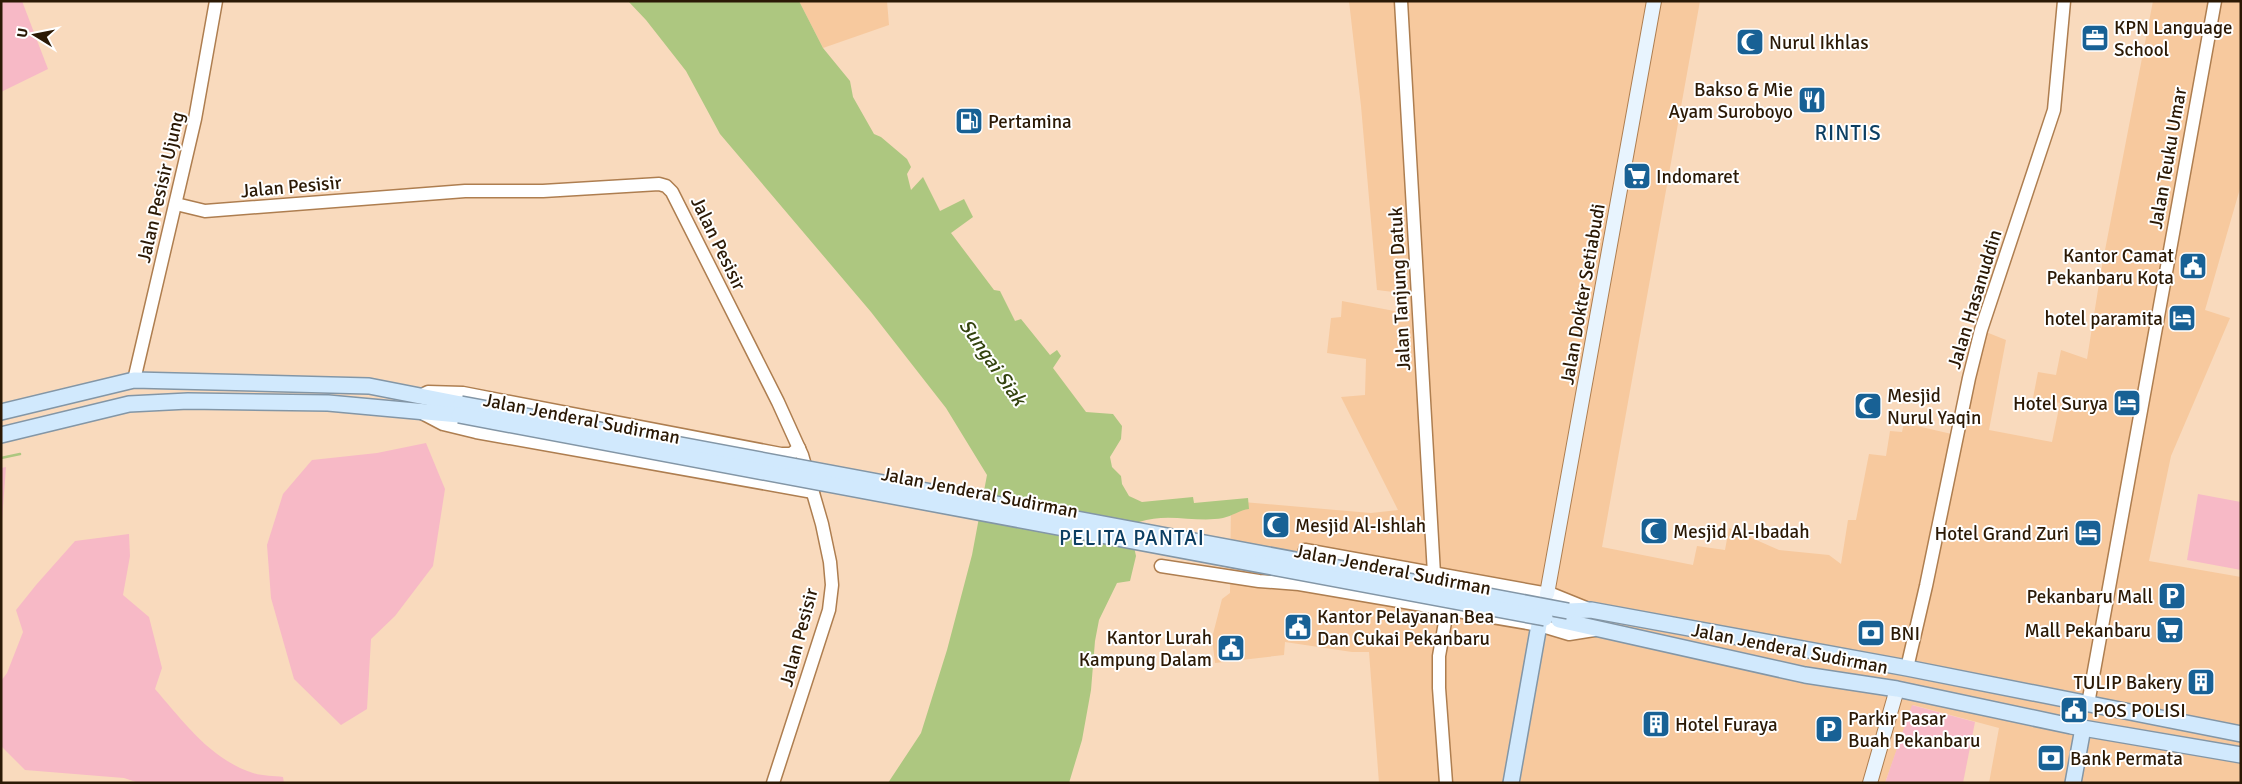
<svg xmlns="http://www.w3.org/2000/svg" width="2242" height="784" font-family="Signika,sans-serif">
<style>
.built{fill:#f7c99e}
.green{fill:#f7b9c6}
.water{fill:#adc780}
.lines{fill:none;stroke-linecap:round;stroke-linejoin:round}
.stream{stroke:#adc780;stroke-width:2.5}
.tertiary-casing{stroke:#ae7e50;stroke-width:15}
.secondary-casing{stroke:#ae7e50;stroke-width:16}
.primary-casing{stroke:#8396a6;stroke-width:18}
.tertiary{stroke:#fff;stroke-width:12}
.secondary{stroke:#e8f4fe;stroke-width:14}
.primary{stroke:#d1e9fd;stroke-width:15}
.primary-bridge-casing{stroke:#8396a6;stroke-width:18;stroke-linecap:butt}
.primary-bridge{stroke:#d1e9fd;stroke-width:15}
.labels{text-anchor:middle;stroke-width:4;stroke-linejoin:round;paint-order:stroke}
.poi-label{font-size:19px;fill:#2b1905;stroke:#fff;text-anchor:start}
.street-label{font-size:19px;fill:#2b1905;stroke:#fff}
.water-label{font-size:20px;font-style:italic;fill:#33430e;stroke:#fff}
.quarter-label{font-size:21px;letter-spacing:1px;fill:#0c3e62;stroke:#fff}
</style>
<rect width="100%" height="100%" fill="#f9dabd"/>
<g class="built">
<polygon points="799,1 887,1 889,25 823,48"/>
<polygon points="1349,1 1700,1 1602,547 1693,565 1697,546 1725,550 1729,528 1779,550 1829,555 1841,564 1848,520 1856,520 1869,454 1886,456 1890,431 1902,432 1904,423 1956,435 1981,330 2006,340 1989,430 2052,442 2060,403 2033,398 2038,372 2056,375 2061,350 2087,359 2101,271 2153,1 2241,1 2241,185 2205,310 2230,318 2171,456 2149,561 2241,577 2241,783 1989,783 1999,728 1913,705 1885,783 1379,783 1369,652 1352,652 1285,642 1284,655 1215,663 1212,638 1222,599 1230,593 1231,501 1371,513 1398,510 1341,397 1365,395 1366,359 1327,353 1331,318 1341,317 1342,301 1410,314 1410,294 1377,290 1361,106"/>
</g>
<g class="green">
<polygon points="1,1 22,1 48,69 1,92"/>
<polygon points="426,443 445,489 433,566 395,616 371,639 367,709 341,725 294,679 271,598 267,545 283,494 312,460 377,453"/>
<polygon points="6,467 1,534 1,468"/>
<polygon points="2198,494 2241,502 2241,570 2187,560"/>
<path d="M129 534 130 556 123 595 149 617 162 668 155 689C183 721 210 759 253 773 262 776 274 776 283 777L284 783H139L124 778 25 770 1 746V681L7 673 23 632 16 610 36 585 75 541Z"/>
<polygon points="1912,705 1975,722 1963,783 1885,783"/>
</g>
<path class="water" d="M628 1H799L823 48 850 81 853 97 874 134 881 137 907 159 911 167 907 174 911 190 923 177 940 211 964 199 973 217 951 233 994 290 1000 291 1015 321 1021 319 1050 355 1057 350 1061 356 1053 368 1086 412 1113 414 1122 426 1121 439 1110 457 1112 467 1121 476 1122 484 1129 496 1142 502 1193 497 1194 503 1248 498 1249 509C1240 510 1232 516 1223 518 1195 523 1168 512 1139 522L1132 538 1136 556 1130 581 1117 583 1099 620 1095 641 1091 690 1082 740 1069 783H888L921 733 947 650 972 555 987 475 946 408 871 312 720 134 686 71 646 20Z"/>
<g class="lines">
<polyline class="stream" points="1,458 20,454"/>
<defs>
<g id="tertiary">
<polyline points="1401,1 1434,574"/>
<polyline points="176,204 205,211 465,191 543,191 659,184 666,186 672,192 778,402 802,455 822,524 830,562 832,585 829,610 773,783"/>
<polyline points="134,380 195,119 216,1"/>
<polyline points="424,394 428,392 463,393 781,454 791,454 799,448"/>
<polyline points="422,413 443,424 476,432 813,492"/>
<polyline points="1161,566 1259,581 1299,584 1539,625 1569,634 1594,630"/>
<polyline points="1302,569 1305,550 1554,595 1591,610"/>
<polyline points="1907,668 1926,586 1969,378 1981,330 2054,110 2064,1"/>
<polyline points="2088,704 2215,1"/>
<polyline points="1446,783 1439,688 1439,656 1447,611"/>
</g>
<g id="secondary">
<polyline points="1547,594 1654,1"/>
<polyline points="1870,783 1897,689"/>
</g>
<g id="primary">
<polyline points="1,412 134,380 369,386 461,404"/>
<polyline points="1,435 129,404 188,401 328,403 459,415"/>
<polyline points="1568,611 1591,610 1907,668 2241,734"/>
<polyline points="1559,620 1805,675 1897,689 2071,726 2241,755"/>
<polyline points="1511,783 1539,625"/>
<polyline points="2073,783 2083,728"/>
</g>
</defs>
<use href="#tertiary" class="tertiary-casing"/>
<use href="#secondary" class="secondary-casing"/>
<use href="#primary" class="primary-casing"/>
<use href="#tertiary" class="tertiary"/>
<use href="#secondary" class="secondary"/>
<use href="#primary" class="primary"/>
<defs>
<g id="primary-bridge">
<polyline points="461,404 1568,611"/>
<polyline points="459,415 1545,618"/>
</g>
</defs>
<use href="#primary-bridge" class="primary-bridge-casing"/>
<use href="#primary-bridge" class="primary-bridge"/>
</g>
<defs>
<symbol id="office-square" viewBox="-11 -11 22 22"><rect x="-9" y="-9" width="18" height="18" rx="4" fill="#186195" stroke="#fff"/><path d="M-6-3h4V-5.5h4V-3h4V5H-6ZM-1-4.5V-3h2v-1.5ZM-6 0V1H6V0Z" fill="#fff"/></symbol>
<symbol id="mosque-square" viewBox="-11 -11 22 22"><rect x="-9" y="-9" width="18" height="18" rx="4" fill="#186195" stroke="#fff"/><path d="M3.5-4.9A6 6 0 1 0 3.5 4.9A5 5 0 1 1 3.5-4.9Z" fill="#fff"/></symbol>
<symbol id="restaurant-square" viewBox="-11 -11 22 22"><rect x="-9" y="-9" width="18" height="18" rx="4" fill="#186195" stroke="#fff"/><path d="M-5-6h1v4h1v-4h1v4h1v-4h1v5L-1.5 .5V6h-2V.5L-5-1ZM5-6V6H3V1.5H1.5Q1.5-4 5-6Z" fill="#fff"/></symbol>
<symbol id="fuel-square" viewBox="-11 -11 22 22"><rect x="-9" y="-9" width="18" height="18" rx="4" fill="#186195" stroke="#fff"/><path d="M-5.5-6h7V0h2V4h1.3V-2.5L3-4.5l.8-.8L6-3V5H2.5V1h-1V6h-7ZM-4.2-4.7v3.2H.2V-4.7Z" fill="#fff"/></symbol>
<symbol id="supermarket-square" viewBox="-11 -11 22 22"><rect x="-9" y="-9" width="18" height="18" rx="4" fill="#186195" stroke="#fff"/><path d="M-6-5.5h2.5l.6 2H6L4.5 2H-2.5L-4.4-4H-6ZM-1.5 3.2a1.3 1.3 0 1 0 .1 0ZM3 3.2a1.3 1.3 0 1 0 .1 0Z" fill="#fff"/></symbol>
<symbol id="civic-square" viewBox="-11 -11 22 22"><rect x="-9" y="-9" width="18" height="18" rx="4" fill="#186195" stroke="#fff"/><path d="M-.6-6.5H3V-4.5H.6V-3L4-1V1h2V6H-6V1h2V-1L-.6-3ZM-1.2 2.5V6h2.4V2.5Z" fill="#fff"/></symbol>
<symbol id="hotel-square" viewBox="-11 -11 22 22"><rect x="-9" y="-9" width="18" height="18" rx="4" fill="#186195" stroke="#fff"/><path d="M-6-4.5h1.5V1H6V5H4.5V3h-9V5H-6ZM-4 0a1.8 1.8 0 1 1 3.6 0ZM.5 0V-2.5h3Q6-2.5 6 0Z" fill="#fff"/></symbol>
<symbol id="parking-square" viewBox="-11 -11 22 22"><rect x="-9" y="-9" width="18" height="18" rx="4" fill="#186195" stroke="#fff"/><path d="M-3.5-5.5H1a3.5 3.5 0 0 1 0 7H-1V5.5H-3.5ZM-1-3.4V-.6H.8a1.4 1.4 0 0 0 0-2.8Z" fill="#fff"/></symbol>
<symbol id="bank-square" viewBox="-11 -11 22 22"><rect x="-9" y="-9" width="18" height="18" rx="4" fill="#186195" stroke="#fff"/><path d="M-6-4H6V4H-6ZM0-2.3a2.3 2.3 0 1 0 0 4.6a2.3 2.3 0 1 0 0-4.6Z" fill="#fff"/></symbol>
<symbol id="building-square" viewBox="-11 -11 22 22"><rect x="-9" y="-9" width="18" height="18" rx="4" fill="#186195" stroke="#fff"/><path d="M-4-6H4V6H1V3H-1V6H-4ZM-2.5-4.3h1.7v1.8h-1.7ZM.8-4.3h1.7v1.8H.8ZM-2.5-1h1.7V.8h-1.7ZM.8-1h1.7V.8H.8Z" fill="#fff"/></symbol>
</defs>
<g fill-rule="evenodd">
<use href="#office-square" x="2079" y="22" width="32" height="32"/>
<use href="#mosque-square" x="1734" y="26" width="32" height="32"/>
<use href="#restaurant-square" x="1796" y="84" width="32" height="32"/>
<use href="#fuel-square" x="953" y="105" width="32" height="32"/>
<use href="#supermarket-square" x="1621" y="160" width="32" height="32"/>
<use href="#civic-square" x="2177" y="250" width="32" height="32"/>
<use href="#hotel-square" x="2166" y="302" width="32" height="32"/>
<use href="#hotel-square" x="2111" y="387" width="32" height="32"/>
<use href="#mosque-square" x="1852" y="390" width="32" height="32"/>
<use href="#mosque-square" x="1260" y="509" width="32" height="32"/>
<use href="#mosque-square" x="1638" y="515" width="32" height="32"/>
<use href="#hotel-square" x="2072" y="517" width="32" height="32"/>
<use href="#parking-square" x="2156" y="580" width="32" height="32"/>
<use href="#civic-square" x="1282" y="611" width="32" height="32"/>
<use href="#supermarket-square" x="2154" y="614" width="32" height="32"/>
<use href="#bank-square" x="1855" y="617" width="32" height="32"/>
<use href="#civic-square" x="1215" y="632" width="32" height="32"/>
<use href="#building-square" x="2185" y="666" width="32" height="32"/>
<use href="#civic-square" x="2058" y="694" width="32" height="32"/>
<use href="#building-square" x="1640" y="708" width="32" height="32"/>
<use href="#parking-square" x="1813" y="713" width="32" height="32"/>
<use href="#bank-square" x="2035" y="742" width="32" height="32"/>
</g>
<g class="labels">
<g class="poi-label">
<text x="2114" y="34">KPN Language<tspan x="2114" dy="22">School</tspan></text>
<text x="1769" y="49">Nurul Ikhlas</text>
<text x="1793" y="96" text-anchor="end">Bakso &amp; Mie<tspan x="1793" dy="22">Ayam Suroboyo</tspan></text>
<text x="988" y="128">Pertamina</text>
<text x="1656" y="183">Indomaret</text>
<text x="2174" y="262" text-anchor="end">Kantor Camat<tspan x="2174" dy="22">Pekanbaru Kota</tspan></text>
<text x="2163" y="325" text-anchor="end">hotel paramita</text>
<text x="1887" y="402">Mesjid<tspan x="1887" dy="22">Nurul Yaqin</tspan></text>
<text x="2108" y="410" text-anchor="end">Hotel Surya</text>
<text x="1295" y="532">Mesjid Al-Ishlah</text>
<text x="1673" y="538">Mesjid Al-Ibadah</text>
<text x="2069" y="540" text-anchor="end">Hotel Grand Zuri</text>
<text x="2153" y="603" text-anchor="end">Pekanbaru Mall</text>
<text x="1317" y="623">Kantor Pelayanan Bea<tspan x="1317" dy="22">Dan Cukai Pekanbaru</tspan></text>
<text x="2151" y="637" text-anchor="end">Mall Pekanbaru</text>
<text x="1890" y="640">BNI</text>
<text x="1212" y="644" text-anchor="end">Kantor Lurah<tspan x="1212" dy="22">Kampung Dalam</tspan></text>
<text x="2182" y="689" text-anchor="end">TULIP Bakery</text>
<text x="2093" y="717">POS POLISI</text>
<text x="1848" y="725">Parkir Pasar<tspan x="1848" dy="22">Buah Pekanbaru</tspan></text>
<text x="1675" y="731">Hotel Furaya</text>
<text x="2070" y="765">Bank Permata</text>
</g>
<g class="street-label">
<text transform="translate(2167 158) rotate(-80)" y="7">Jalan Teuku Umar</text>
<text transform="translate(291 186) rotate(-5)" y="7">Jalan Pesisir</text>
<text transform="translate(160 187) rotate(-77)" y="7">Jalan Pesisir Ujung</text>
<text transform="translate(719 243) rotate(64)" y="7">Jalan Pesisir</text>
<text transform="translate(1399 289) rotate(-93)" y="7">Jalan Tanjung Datuk</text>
<text transform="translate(1582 294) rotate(-80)" y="7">Jalan Dokter Setiabudi</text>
<text transform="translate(1974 299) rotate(-73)" y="7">Jalan Hasanuddin</text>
<text transform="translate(582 418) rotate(11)" y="7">Jalan Jenderal Sudirman</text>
<text transform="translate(980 492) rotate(11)" y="7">Jalan Jenderal Sudirman</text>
<text transform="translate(1393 569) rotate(11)" y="7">Jalan Jenderal Sudirman</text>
<text transform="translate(798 637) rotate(-75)" y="7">Jalan Pesisir</text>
<text transform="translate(1790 648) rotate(11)" y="7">Jalan Jenderal Sudirman</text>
</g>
<g class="water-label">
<text transform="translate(993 362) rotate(55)" y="7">Sungai Siak</text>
</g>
<g class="quarter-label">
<text x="1848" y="140">RINTIS</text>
<text x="1132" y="545">PELITA PANTAI</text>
</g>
</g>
<rect width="2242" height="784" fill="none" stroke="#2b1905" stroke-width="5"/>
<g transform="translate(35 35) rotate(280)" stroke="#ffffff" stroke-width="4" paint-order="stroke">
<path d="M0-4L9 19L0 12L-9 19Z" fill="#2b1905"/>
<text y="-8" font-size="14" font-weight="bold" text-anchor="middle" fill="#2b1905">U</text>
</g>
</svg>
